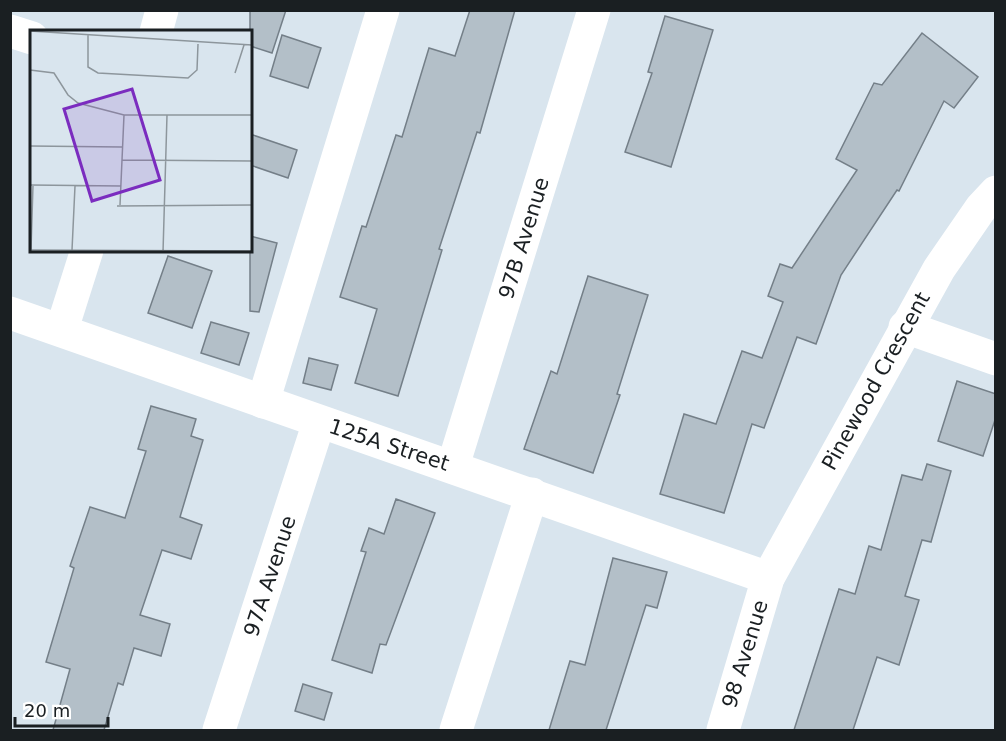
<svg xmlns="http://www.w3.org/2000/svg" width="1006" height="741" font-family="'DejaVu Sans',sans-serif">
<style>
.building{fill:#b3bfc8;stroke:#747f88;stroke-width:1.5}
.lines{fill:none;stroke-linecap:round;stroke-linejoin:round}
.minor{stroke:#fff;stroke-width:33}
.labels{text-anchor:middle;stroke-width:5;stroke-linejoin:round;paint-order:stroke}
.street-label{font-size:21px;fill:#1a1f22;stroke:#fff}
.inset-road{fill:none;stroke:#8d969c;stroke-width:1.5}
.view{fill:#7b2cbf;fill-opacity:0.15;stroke:#7b2cbf;stroke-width:3}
.inset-edge{fill:none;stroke:#1a1f22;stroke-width:3}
</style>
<rect width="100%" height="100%" fill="#d9e5ee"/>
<g class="building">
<polygon points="250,10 286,10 272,53 250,46"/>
<polygon points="470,10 515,10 480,133 477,132 439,249 442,250 398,396 355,383 377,309 340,297 362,226 366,227 396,135 402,137 429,48 455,56"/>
<polygon points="665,16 713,30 671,167 625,152 652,73 648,72"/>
<polygon points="922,33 978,77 954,108 944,101 899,191 897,190 841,275 816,344 797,337 764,428 752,424 724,513 660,494 684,414 716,424 742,351 762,358 783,302 768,296 780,264 792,268 857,170 836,159 874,83 882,85"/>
<polygon points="282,35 321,48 308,88 270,76"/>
<polygon points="250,134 297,150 288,178 250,165"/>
<polygon points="250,236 277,243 259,312 250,311"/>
<polygon points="168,256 212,271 192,328 148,313"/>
<polygon points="588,276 648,295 617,394 620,395 593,473 524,449 551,371 557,374"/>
<polygon points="211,322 249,333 239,365 201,353"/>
<polygon points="309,358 338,365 331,390 303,383"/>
<polygon points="957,381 996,394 996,417 983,456 938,441"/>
<polygon points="151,406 196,419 191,436 203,440 180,517 202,525 191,559 162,550 140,615 170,624 161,656 134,648 123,685 118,683 104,730 53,730 70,669 46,662 74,568 70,566 90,507 125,518 146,451 138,449"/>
<polygon points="927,464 951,471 931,542 922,540 905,596 919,600 899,665 877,657 853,730 794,730 839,589 855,594 869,546 881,550 902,475 922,480"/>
<polygon points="396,499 435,513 386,645 380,644 372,673 332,660 366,552 361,551 369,528 384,534"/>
<polygon points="613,558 667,572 657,608 646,605 606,730 549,730 570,661 585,665"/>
<polygon points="303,684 332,693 324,720 295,711"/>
</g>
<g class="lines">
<g class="minor">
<polyline points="10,31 32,38"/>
<polyline points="156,32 162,10"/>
<polyline points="10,313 768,578"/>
<polyline points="905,327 996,359"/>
<polyline points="62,329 87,250"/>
<polyline points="263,402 383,10"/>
<polyline points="453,466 594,10"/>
<polyline points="219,730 319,422"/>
<polyline points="456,730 532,494"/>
<polyline points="723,730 768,578 939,269 981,208 996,192"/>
</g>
</g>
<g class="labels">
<g class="street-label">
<text transform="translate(524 238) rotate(-73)" y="7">97B Avenue</text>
<text transform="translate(876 381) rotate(-61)" y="7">Pinewood Crescent</text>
<text transform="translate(389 445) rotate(18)" y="7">125A Street</text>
<text transform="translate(270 576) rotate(-72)" y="7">97A Avenue</text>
<text transform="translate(745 654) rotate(-73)" y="7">98 Avenue</text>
</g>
</g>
<g transform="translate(30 30)">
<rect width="222" height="222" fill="#d9e5ee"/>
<path class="inset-road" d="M0 1 222 15M58 4V37L68 43 158 48 167 40 168 14M0 40 24 43 38 65 48 73 94 85H222M205 43 214 15M0 116 92 117M92 130 222 131M0 155 91 156M90 175 94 85M87 176 222 175M0 220 222 221M1 220 3 155M42 220 45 156M133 222 137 85"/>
<path class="view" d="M102 59 130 150 62 171 34 79Z"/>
<rect width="222" height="222" class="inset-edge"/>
</g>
<rect width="1006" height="741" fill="none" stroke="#1a1f22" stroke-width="24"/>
<path d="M15 717v9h93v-9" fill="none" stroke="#1a1f22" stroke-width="3"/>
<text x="24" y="717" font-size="18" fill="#1a1f22" stroke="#ffffff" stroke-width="4.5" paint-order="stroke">20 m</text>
</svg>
